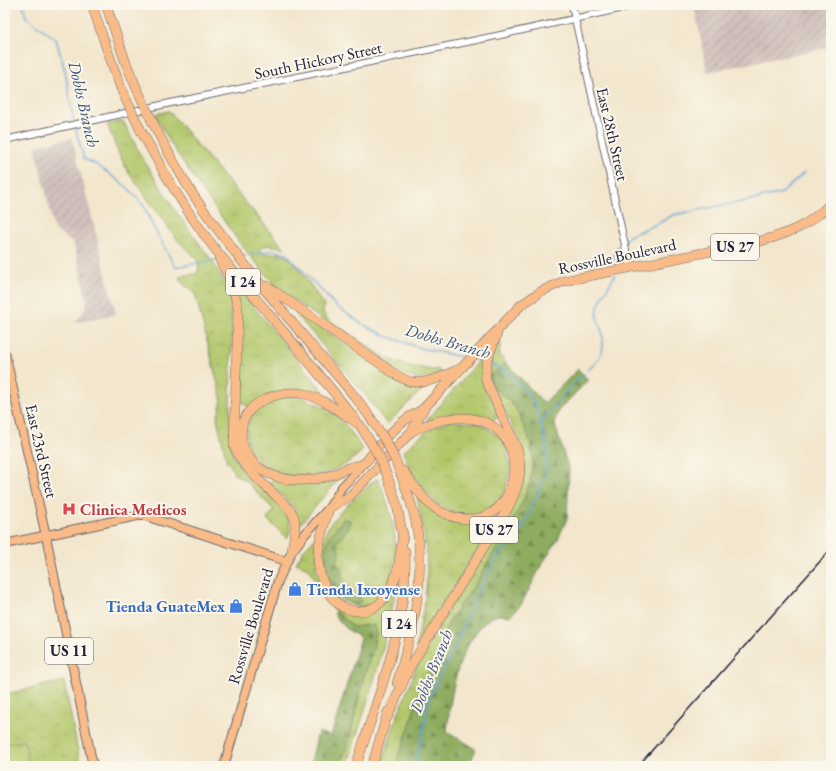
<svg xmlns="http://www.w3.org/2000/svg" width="836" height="771" font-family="'EB Garamond',serif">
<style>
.industrial{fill:url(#industrial-furrows)}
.grass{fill:url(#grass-tufts);stroke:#6a7453}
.forest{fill:url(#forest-firs);stroke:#58674d}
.garden{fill:#b2c76b;stroke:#6a7453}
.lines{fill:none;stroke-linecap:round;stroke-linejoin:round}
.stream{stroke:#62a1d4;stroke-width:1.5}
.minor-casing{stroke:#6b676e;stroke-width:8}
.major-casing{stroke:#6b676e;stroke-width:10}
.highway-casing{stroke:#6b676e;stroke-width:10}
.minor{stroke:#fff;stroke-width:6}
.major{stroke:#f9bc89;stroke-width:8}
.highway{stroke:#f9bc89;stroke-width:9}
.rail{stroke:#22223b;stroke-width:1.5}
.highway-bridge-casing{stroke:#6b676e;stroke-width:10;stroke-linecap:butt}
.highway-bridge{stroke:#f9bc89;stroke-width:9}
.labels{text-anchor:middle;stroke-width:4;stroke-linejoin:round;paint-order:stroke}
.shield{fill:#fbf7ec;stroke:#636270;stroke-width:1}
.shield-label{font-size:15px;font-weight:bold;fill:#22223b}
.street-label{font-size:16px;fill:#22223b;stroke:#fbf7ec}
.health-label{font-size:16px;font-weight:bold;fill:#be3a42;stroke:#fbf7ec;text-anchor:start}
.shop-label{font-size:16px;font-weight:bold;fill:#366cbe;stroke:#fbf7ec;text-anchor:start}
.water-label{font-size:17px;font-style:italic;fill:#3c5578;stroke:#fbf7ec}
</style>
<defs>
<pattern id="industrial-furrows" width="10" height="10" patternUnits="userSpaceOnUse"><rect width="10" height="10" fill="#cfc0ba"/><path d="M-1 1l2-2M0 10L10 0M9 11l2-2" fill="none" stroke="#b1a5a1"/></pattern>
<pattern id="grass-tufts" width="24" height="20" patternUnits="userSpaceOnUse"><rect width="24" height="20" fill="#b2c76b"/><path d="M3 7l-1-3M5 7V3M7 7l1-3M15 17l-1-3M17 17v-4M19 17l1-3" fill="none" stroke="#99ab5e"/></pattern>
<pattern id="forest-firs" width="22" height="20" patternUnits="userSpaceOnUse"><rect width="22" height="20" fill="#8dac5f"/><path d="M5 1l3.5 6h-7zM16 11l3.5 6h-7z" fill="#738c50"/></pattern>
</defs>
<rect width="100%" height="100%" fill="#fbf7ec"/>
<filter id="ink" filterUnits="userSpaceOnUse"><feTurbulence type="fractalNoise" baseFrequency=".025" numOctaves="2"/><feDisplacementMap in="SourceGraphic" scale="8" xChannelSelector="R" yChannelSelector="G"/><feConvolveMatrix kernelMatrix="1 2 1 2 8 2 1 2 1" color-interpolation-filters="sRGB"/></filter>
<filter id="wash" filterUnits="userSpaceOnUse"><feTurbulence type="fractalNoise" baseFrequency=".012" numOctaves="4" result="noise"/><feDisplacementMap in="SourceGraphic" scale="16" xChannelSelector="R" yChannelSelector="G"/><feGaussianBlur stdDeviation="0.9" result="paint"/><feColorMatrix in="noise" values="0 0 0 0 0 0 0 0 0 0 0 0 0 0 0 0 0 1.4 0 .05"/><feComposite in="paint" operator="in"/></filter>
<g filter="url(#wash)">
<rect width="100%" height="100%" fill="#f2e6cc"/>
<g class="industrial">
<polygon points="694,5 831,5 831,47 707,72"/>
<polygon points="72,138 116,314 74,323 84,311 87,301 74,244 54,229 35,146"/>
</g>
<g class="grass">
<path d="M169 111 285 249C277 246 265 242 259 250L263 254C269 254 279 252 285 255 297 262 316 293 324 306L323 313 328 320 387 358 410 366 434 370 438 369 440 371V375C419 381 413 380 394 369L279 290 242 246 202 190 171 144 155 114Z"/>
<path d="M123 121 141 156 175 210 212 261 225 283 231 301 232 327 230 402 231 449 236 460 243 470 282 507C290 518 292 526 287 539L267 519 274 510 246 481 234 474 229 462H227L217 419 221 403V397L195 293 184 285 179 280 180 276 195 274 198 272C202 256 184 249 176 238L128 172 117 150 107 124Z"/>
<polygon points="236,285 333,403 299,391 249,407 238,400"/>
<polygon points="298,311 395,378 427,385 387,424 366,396 295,313"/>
<polygon points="501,339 499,355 506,363 489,377 493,350"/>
<path d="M487 352 483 363 499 416 492 421C468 411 450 417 426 421Z"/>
<polygon points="493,387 504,396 515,407 527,433 532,448 533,464 530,481 524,500 509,527 476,583 451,619 444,632 437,654 418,696 409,728 395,766 381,766 398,714 421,656 523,481 525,463 522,446"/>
<path d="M295 396C334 408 342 417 363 450 345 468 328 475 303 476 294 476 282 476 273 472 235 452 238 408 280 397 285 396 291 396 295 396Z"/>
<path d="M449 421 479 423 503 439 511 465 506 489 499 501 490 509 479 514 465 515 449 511 435 502 423 488 411 471 403 452C419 437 427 428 449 421Z"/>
<polygon points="345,472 297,528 294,508 270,483 273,478 289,482"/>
<path d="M377 478C382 489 387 500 390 512 398 537 399 579 378 598 372 603 364 608 356 606 322 600 316 554 328 528 336 513 364 490 377 478Z"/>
<path d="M417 497 437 512 485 519 491 523 492 527 416 648C421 622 427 596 427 569 427 545 422 521 417 497Z"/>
<path d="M320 532 316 570 345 611 386 601 396 589C386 650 365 707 347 766H337L347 749 363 679 373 650 374 625 353 627 335 611 308 568 296 563 303 551Z"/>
<polygon points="64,681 81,766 5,766 5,694"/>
</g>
<g class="forest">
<path d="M506 363 544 403 578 369 588 380 559 410 554 422 569 470 567 519 557 541 542 564 521 605 510 616C506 616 499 614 495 616 485 620 479 628 473 637 454 666 451 698 447 731L476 749 469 766H395L409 728 418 696 437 654 444 632 451 619 476 583 524 500 530 481 533 464 532 448 527 433 515 407 504 396 493 387 489 377Z"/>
<path d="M344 518 350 520V526L337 543C340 550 340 556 336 563L341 569 343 579 360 597 361 602 356 605C333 596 319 568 327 544 330 534 338 526 344 518Z"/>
<polygon points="335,611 353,627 374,625 376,632 373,650 363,679 347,749 337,766 310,766 318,732 331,736 361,638 347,629 335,616"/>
</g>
<polygon class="garden" points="24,741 30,766 5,766 5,744"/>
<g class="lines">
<g class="stream">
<polyline points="23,5 26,17 56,39 65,71 74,123"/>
<polyline points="75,127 84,159 97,165 127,187 144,206 151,222 175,267 216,260"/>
<polyline points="625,240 629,236 657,224 673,215 756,199 782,193 805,172"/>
<polyline points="241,256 273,250 287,254 336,306 364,325 386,336 420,348 466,358"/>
<polyline points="615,267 614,251 622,242"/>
<polyline points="474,360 484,362"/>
<path d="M588 370C603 357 607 346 600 326 598 320 596 315 598 308 600 298 610 284 615 275"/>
<polyline points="540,423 571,386 584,374"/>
<polyline points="413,766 420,745 430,697 451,654 477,594 496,559 525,524 546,472 546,443 535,403 511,375 491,364"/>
</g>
</g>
</g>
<g filter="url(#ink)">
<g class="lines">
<defs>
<g id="minor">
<polyline points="572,5 630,268"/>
<polyline points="5,140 166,104 496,36 637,5"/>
</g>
<g id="major">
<polyline points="5,353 46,536 93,766"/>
<polyline points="5,544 137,516 145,516 286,561"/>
<polyline points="224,766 278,581 292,551 305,534 329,508 342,487 363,464"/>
</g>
<g id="highway">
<polyline points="92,5 104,41 122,91"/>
<polyline points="106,5 126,63 137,89"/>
<path d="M154 125C167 150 180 175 196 199 244 269 302 333 356 398L370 417"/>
<path d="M140 129C162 169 184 209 212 245 259 304 309 360 355 419"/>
<path d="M219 258 233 286 238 309 234 445C242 468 261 481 278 498 284 503 291 509 294 517 297 527 293 540 292 551"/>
<path d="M267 286 395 374C400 377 406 381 413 382 429 384 445 375 459 369"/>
<path d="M360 425C343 414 325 399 304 394 290 391 279 393 266 399 228 415 237 461 272 475 292 483 314 481 334 474 340 472 345 469 351 467 355 466 359 466 363 464 367 462 370 456 373 453 383 442 393 429 405 420 410 416 417 413 423 409L521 305 542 291 564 281 761 241C791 233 809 225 831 203"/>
<path d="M396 462C403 479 409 496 414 514 428 571 414 628 397 683"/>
<path d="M403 471C412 483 421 497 432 506 444 515 457 520 472 519 526 516 534 415 458 418 442 418 426 425 412 431"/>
<polyline points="388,478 397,505 403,538"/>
<path d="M403 533C400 557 399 583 381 602 375 608 367 611 359 611 333 611 319 582 318 559 317 543 325 524 329 508L350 496 412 431 423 409"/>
<path d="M387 718 410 667 508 508C518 488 523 473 518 451L486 380C484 362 491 350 497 334"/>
<path d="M356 766C377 699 409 621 405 551"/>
<polyline points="372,766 388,712"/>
</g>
</defs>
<use href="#minor" class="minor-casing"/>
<use href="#major" class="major-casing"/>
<use href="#highway" class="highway-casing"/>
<use href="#minor" class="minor"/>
<use href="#major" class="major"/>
<use href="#highway" class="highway"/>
<polyline class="rail" points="638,766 831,549"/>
<defs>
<g id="highway-bridge">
<polyline points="137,89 154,125"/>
<polyline points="122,91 140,129"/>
<polyline points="370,417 387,443 396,462"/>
<polyline points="360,425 380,458 388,478"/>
</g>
</defs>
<use href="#highway-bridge" class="highway-bridge-casing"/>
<use href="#highway-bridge" class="highway-bridge"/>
</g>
</g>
<defs>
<symbol id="hospital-bare" viewBox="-9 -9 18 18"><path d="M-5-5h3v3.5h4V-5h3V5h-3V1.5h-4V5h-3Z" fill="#e0444e" stroke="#fbf7ec" stroke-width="2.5" paint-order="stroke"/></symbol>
<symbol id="shop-bare" viewBox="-9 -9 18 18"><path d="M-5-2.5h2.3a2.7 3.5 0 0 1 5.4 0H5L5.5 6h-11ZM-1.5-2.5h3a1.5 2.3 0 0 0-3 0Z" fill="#3f7fe0" stroke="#fbf7ec" stroke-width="2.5" paint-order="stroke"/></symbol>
</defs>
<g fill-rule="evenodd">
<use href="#hospital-bare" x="59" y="499" width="20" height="20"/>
<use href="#shop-bare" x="285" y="579" width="20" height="20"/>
<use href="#shop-bare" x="226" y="596" width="20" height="20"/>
</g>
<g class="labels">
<g class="shield">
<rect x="711" y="234" width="48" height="26" rx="3"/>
<rect x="226" y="269" width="34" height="26" rx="3"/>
<rect x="470" y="517" width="48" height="26" rx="3"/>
<rect x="382" y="611" width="34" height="26" rx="3"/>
<rect x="45" y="638" width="48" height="26" rx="3"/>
</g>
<g class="shield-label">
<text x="735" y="252">US 27</text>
<text x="243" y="287">I 24</text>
<text x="494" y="535">US 27</text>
<text x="399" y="629">I 24</text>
<text x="69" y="656">US 11</text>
</g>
<g class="street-label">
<text transform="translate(318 60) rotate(-12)" y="6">South Hickory Street</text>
<text transform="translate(613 134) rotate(77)" y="6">East 28th Street</text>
<text transform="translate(617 256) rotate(-12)" y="6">Rossville Boulevard</text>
<text transform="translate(42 451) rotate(77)" y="6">East 23rd Street</text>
<text transform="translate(250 626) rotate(-73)" y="6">Rossville Boulevard</text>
</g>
<g class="health-label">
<text x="80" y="515">Clinica Medicos</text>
</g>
<g class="shop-label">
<text x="306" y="595">Tienda Ixcoyense</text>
<text x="225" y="612" text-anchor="end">Tienda GuateMex</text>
</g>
<g class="water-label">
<text transform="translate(84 104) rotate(77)" y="6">Dobbs Branch</text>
<text transform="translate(448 341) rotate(16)" y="6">Dobbs Branch</text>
<text transform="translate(431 671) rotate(-68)" y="6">Dobbs Branch</text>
</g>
</g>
<rect width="836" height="771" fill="none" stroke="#fbf7ec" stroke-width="20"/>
</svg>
